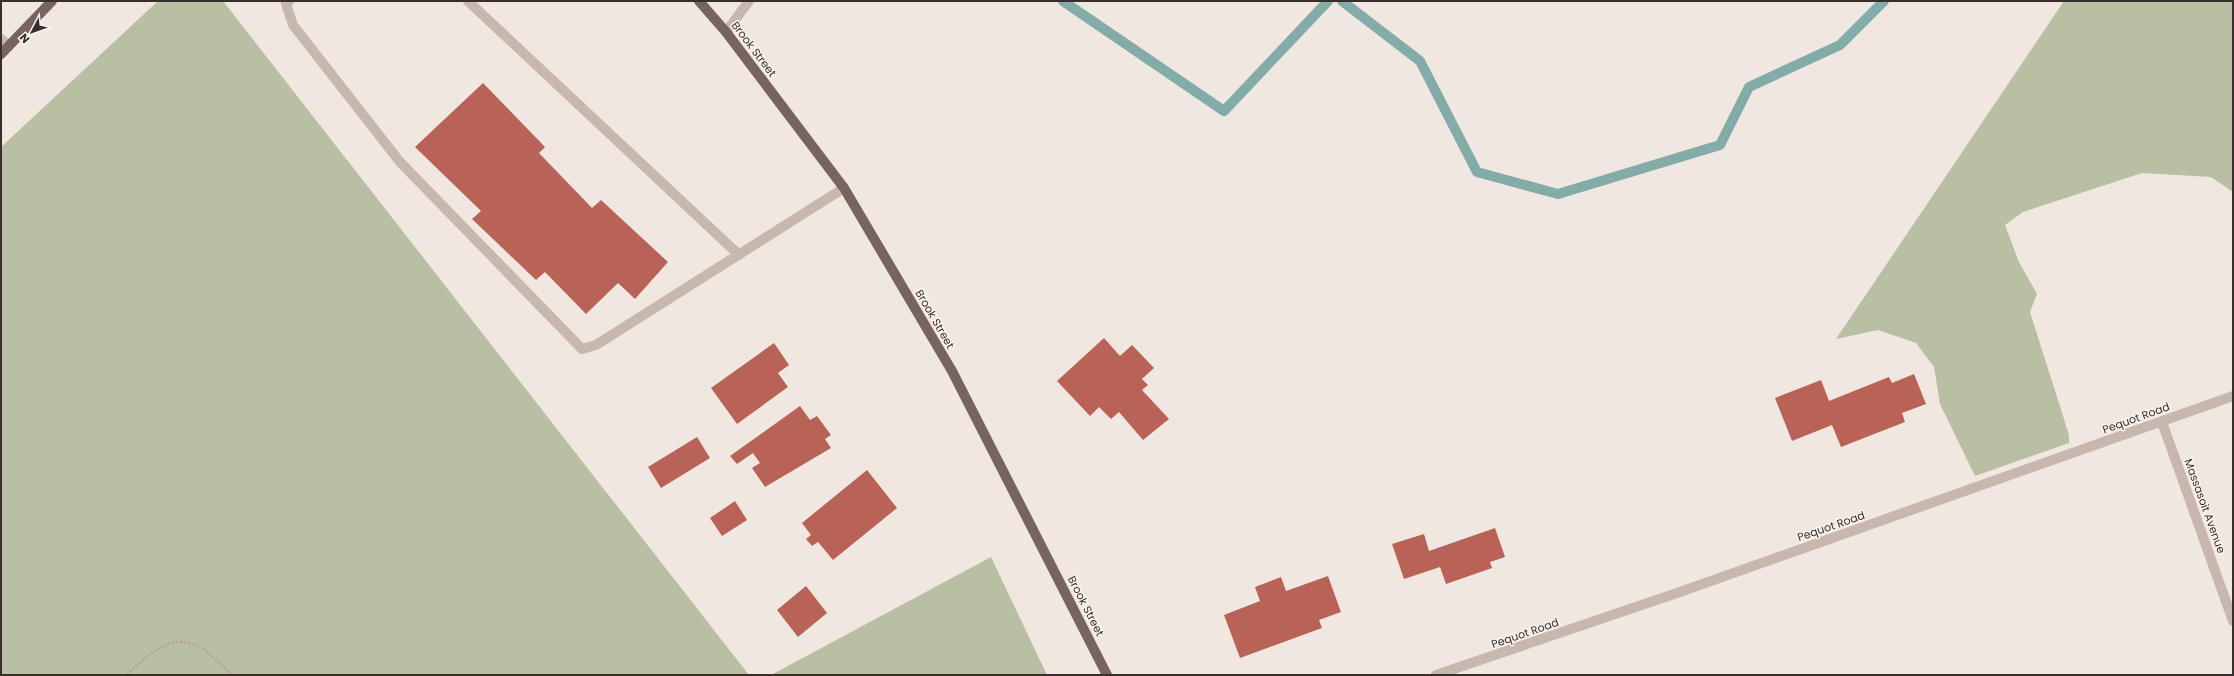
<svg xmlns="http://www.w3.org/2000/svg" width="2234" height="676" font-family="Poppins,sans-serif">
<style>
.green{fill:#b9bfa2}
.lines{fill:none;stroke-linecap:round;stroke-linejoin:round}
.stream{stroke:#83aba8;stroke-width:10}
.building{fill:#b96257}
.path{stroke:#b4a198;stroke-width:2.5;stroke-dasharray:2 2;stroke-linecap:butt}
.minor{stroke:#c8b7ae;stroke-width:10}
.major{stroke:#78645e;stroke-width:10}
.labels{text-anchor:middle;stroke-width:3;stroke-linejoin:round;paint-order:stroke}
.street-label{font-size:11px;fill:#382e2b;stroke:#f9f2ed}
</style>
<rect width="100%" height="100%" fill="#f1e7e1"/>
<g class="green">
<polygon points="158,1 223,1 749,675 1,675 1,147"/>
<polygon points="2064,1 2233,1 2233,192 2211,177 2142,173 2023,212 2005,225 2019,262 2037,294 2030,312 2069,435 2069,443 1975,476 1940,404 1934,367 1916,343 1878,330 1836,339"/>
<polygon points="991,557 1047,675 771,675"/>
</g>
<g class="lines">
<g class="stream">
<polyline points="1063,1 1224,111 1328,1"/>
<polyline points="1342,1 1420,61 1477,172 1558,194 1720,145 1749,87 1840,45 1884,1"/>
</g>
</g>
<g class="building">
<polygon points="483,83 545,147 539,153 592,208 601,200 668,262 635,299 618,283 586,314 545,272 536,280 472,219 481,211 415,147"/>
<polygon points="1104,338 1120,356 1132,345 1154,368 1142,379 1148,385 1142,390 1169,419 1143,440 1119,412 1111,419 1099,407 1090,416 1057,381"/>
<polygon points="774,343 789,365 778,373 788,387 737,424 711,388"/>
<polygon points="1914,374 1926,404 1902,413 1905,422 1841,447 1832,425 1792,441 1775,398 1821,380 1829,401 1889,377 1892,383"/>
<polygon points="800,406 810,420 817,416 831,435 825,439 831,448 765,487 752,468 760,463 753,453 737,464 730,456"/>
<polygon points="697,437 710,458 661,488 648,467"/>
<polygon points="867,470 897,508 833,560 818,542 812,546 806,539 811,535 802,523"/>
<polygon points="735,501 747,520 722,536 710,518"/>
<polygon points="1495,528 1505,557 1490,562 1492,568 1446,584 1440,567 1404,579 1392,544 1424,534 1429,551"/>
<polygon points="1328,576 1341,612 1319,620 1322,628 1240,658 1224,615 1260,601 1255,587 1281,577 1286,591"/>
<polygon points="806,586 827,613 798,637 777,610"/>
</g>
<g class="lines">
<path class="path" d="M127 675C168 634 190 628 231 675"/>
<g class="minor">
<polyline points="289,1 286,4 293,25 400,162 582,349 596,345 844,188"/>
<polyline points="468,1 739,255"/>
<polyline points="726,32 749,1"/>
<polyline points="1,39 9,46"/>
<polyline points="2162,422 2233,621"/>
<polyline points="1436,675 1677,593 2233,396"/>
</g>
<g class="major">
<polyline points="699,1 726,32 844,188 952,371 1107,675"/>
<polyline points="1,54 52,1"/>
</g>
</g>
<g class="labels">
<g class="street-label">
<text transform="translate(754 49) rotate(53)" y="4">Brook Street</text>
<text transform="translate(935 319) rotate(60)" y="4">Brook Street</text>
<text transform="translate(2136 418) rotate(-20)" y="4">Pequot Road</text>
<text transform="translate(2205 506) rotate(70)" y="4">Massasoit Avenue</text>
<text transform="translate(1831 526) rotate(-19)" y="4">Pequot Road</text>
<text transform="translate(1086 606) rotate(63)" y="4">Brook Street</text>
<text transform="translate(1525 633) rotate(-19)" y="4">Pequot Road</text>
</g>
</g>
<rect width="2234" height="676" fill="none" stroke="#382e2b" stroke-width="4"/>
<g transform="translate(32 32) rotate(229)" stroke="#f9f2ed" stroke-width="3" paint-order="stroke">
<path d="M0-3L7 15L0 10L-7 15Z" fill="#382e2b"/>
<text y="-6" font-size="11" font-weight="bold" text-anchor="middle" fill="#382e2b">N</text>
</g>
</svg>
